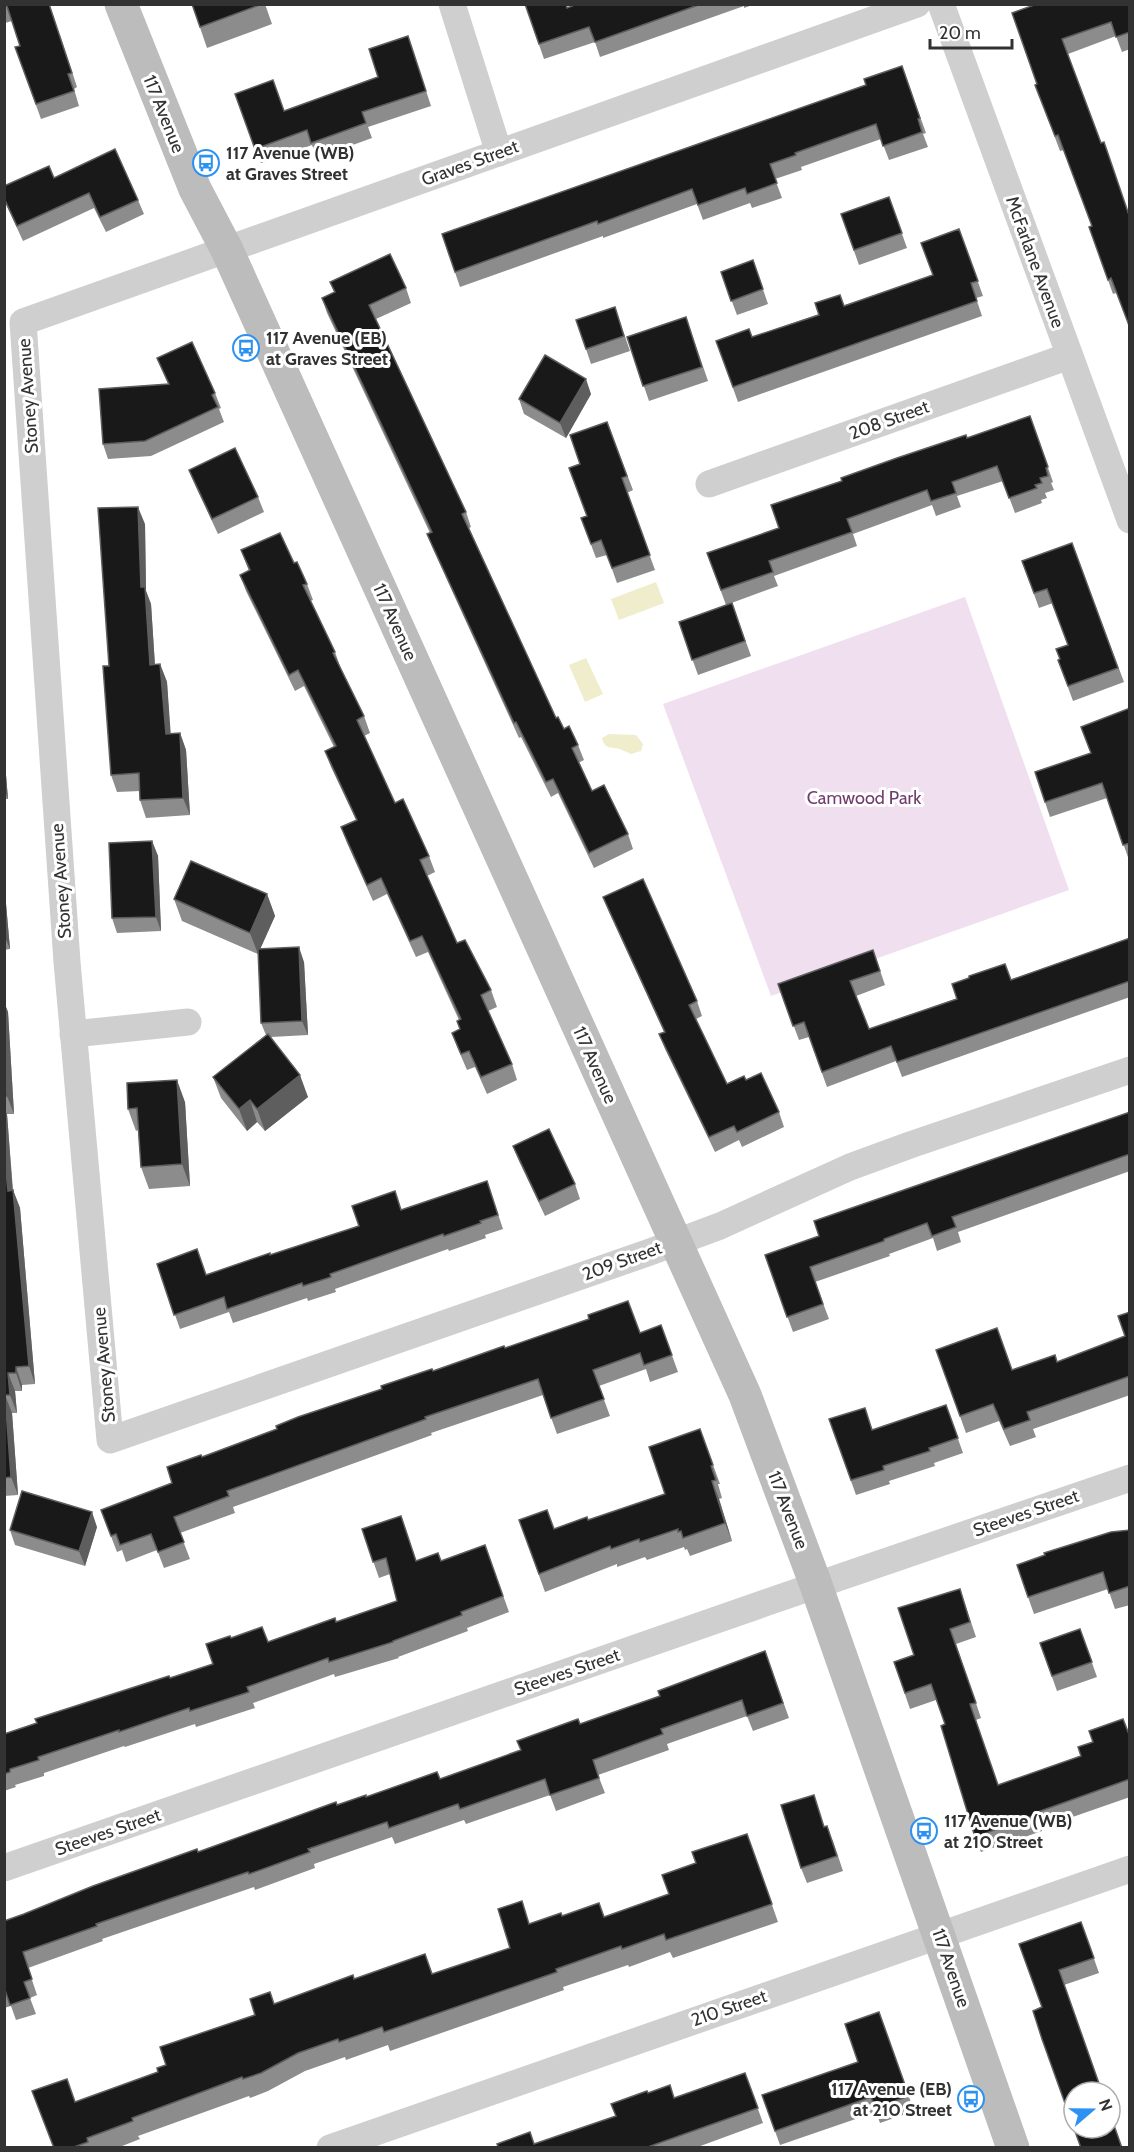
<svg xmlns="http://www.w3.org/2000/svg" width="1134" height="2152" font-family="Cabin,sans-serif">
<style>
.green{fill:#efdfef}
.water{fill:#efedcb}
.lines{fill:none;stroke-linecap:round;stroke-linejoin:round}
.street{stroke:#cfcfcf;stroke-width:27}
.secondary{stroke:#bcbcbc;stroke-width:33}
.wall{fill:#8c8c8c}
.shaded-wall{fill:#5e5e5e}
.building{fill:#191919;stroke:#5e5e5e;stroke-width:1.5}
.labels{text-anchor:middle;stroke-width:6;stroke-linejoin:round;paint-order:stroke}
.street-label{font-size:18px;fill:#323232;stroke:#fff}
.poi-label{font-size:18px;font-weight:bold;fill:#323232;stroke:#fff;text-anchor:start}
.park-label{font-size:18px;fill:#713b6c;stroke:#fff}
</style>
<rect width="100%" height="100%" fill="#fff"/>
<polygon class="green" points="965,597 1069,890 771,996 663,704"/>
<g class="water">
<polygon points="656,582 664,603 619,620 611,599"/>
<polygon points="586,658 603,694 585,702 569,665"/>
<path d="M609 734 636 735 643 744 641 751 631 754C628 753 625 751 622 750 613 746 605 751 602 738Z"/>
</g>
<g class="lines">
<g class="street">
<polyline points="452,4 499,153"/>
<polyline points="917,4 23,322 67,962 110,1440 650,1252 720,1226 850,1167 910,1145 1130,1070"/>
<polyline points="941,4 1130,520"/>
<polyline points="709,484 1069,356"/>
<polyline points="73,1034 188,1022"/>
<polyline points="4,1868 788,1595 1130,1478"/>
<polyline points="330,2148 1130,1869"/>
</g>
<polyline class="secondary" points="121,4 195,189 227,250 745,1395 816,1585 1013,2148"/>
</g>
<g class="wall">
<polygon points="4,4 60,35 77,87 74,89 79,106 41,119 15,47 20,46 12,21 5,23 4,20"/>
<polygon points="192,4 265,4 272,24 207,48"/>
<polygon points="525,4 568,8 577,4 755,4 744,8 744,6 600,57 595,42 544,59"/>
<polygon points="1130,4 1130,49 1122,52 1116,36 1068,54 1116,293 1113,294 1089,227 1092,226 1064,150 1060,151 1041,100 1037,84 1012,13"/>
<polygon points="413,51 431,106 368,127 372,138 317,158 312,145 261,163 235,94 284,111 378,77"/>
<polygon points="902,66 926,133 923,134 928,147 889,160 881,139 801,167 802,170 775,179 782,198 752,208 750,203 703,220 697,204 603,238 603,236 460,287 442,234 866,85"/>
<polygon points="54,178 138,200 144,214 106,232 94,208 23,241 4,200 4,186"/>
<polygon points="889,197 907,248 859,265 841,214"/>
<polygon points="959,229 983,296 976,298 982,316 738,402 716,341 752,337 933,275"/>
<polygon points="753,260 768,304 737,315 721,272"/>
<polygon points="330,282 406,288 411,303 376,319 466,512 471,527 469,528 556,718 564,729 578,745 584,760 578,763 592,791 628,834 633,849 594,868 558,793 551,797 521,737 519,738 433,549 427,534 430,533 327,313 322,298 334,292"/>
<polygon points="686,317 708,381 649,401 627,337"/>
<polygon points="620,322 630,351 591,364 586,349"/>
<polygon points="157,358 215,393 221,408 219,409 224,422 151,456 108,459 103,444 168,384"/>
<polygon points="591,394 566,438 524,414 519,399"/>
<polygon points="1030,416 1053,482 1051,483 1054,490 1045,493 1047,498 1041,500 1042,503 1015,513 1003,481 957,496 961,507 936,516 932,505 853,534 857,546 774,576 778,586 726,605 707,553 779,528 967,438"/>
<polygon points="607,422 633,490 627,493 655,570 617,583 607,555 596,558 581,518 587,516 580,464"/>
<polygon points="189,470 258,497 264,512 218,534 195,485"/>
<polygon points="145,524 146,591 151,604 155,665 160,664 167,682 170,734 180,733 186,750 190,815 146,818 140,800 140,791 117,792 111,775 109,666"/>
<polygon points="1072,543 1124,682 1073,701 1058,660 1060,659 1068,645 1053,603 1039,608 1022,561"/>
<polygon points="241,550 294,563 307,584 313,600 310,601 335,652 341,669 364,716 370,733 364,736 395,803 429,856 435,872 427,876 457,943 491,990 497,1007 488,1011 512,1064 517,1080 487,1094 475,1067 467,1070 458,1049 452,1033 460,1029 459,1020 428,952 416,957 387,894 373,901 347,843 341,827 356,820 331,767 325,751 334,747 304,686 295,691 246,591 240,575 249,571"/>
<polygon points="732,603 751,656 698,675 679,622"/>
<polygon points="1130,708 1130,860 1129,860 1107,798 1050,817 1045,802 1091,753"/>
<polygon points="4,751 8,799 4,799"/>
<polygon points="152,841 158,856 161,931 117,933 112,918"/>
<polygon points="4,881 10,949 4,950"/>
<polygon points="267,894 275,916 260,949 304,962 308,1035 271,1037 308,1097 265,1131 257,1122 247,1131 221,1098 213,1077 266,1035 261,1023 258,954 182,921 174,899"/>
<polygon points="603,897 697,1001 702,1016 696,1019 727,1084 746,1080 779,1112 784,1127 742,1147 739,1140 715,1152 665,1049 659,1034 664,1032 609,912"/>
<polygon points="1130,938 1130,997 902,1077 896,1061 827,1087 809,1037 799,1040 778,984 873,950 885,985 856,996 869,1029"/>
<polygon points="4,1002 8,1012 14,1114 7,1114 13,1190 20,1208 35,1384 22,1385 22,1391 15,1391 17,1413 12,1413 18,1495 4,1496"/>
<polygon points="185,1102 190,1186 149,1189 141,1167 138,1130 136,1131 128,1109"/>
<polygon points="1130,1112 1130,1171 958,1232 961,1242 937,1251 933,1238 889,1254 890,1256 815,1282 829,1319 793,1332 765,1255 819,1236"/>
<polygon points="513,1146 575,1184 580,1199 545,1216 519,1161"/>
<polygon points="487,1181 503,1229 485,1235 486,1238 449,1251 448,1249 335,1289 336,1292 308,1301 307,1298 233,1323 229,1312 180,1329 157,1264 206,1275 359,1226 402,1210"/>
<polygon points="1130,1312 1130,1395 1033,1429 1036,1437 1010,1446 999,1421 966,1433 936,1350 1012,1370 1057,1362 1125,1336"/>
<polygon points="661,1325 678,1372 650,1382 646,1369 599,1386 610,1416 557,1434 543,1395 431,1433 432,1435 233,1507 235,1513 180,1533 190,1559 164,1568 157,1550 126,1562 122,1550 117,1552 101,1510 172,1483 202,1457 382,1389 433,1371 505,1348 640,1333"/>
<polygon points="946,1405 963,1453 934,1463 935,1466 889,1481 890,1484 856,1495 829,1419 873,1430"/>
<polygon points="700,1429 720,1484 718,1484 722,1498 719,1499 732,1541 690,1556 687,1549 685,1550 684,1547 647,1560 645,1557 617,1567 617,1564 545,1592 519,1520 554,1529 588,1520 665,1494"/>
<polygon points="97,1527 85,1566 15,1545 10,1530"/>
<polygon points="362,1529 417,1561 441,1561 485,1545 509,1612 467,1628 468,1631 398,1657 399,1658 335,1677 334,1674 253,1703 255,1708 196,1727 195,1724 125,1747 124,1746 44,1773 44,1776 15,1785 16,1787 4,1791 4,1734 213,1664 231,1638 268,1642 336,1622 397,1601 390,1574 379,1578"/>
<polygon points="1130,1530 1130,1605 1115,1609 1108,1589 1034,1614 1028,1597"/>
<polygon points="960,1589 976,1637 956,1644 981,1718 976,1720 998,1785 1081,1756 1130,1736 1130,1797 1041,1828 1042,1831 981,1852 975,1837 945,1724 936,1700 910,1709 894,1662 914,1655"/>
<polygon points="1080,1629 1097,1677 1057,1691 1040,1643"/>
<polygon points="765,1651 789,1718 753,1731 747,1716 667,1744 669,1750 598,1775 605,1793 556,1811 550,1795 466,1824 464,1820 395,1844 392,1837 314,1864 315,1868 255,1890 254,1887 102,1939 103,1941 28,1968 37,1995 30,1998 36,2014 16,2020 11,2006 4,2008 4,1921 198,1852 337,1805 366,1797 440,1779 521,1750 580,1724 660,1696"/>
<polygon points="825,1827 833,1841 843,1871 807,1883 801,1868"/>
<polygon points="747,1834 778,1922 673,1958 670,1952 629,1967 628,1965 563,1987 564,1990 390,2051 388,2045 346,2060 345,2057 305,2071 268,2091 250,2098 249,2096 138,2136 140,2139 117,2148 53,2148 76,2102 158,2072 166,2065 274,2004 354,1979 432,1974 510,1948 530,1924 562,1916 604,1917 669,1894 696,1863"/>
<polygon points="1081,1922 1099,1973 1064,1985 1102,2092 1042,2007"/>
<polygon points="879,2012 914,2111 880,2123 876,2112 780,2145 762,2095 858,2062"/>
<polygon points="745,2073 763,2123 695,2148 494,2148 534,2144 616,2116 648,2093 674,2098"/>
</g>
<g class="shaded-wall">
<polygon points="586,379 591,394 566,438 560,423"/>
<polygon points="138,507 145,524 146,591 151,604 156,682 150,665 141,587"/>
<polygon points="160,664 167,682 172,751 166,734"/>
<polygon points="180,733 186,750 190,815 183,798"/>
<polygon points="4,751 8,799 4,788"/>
<polygon points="152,841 158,856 161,931 156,917"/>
<polygon points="4,845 6,875 4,870"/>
<polygon points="4,881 10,949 4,935"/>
<polygon points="267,894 275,916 258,954 250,933"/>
<polygon points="299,947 304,962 308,1035 302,1021"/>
<polygon points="4,1002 8,1012 14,1114 7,1096 4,1045"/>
<polygon points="300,1075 308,1097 265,1131 257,1109"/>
<polygon points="177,1080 185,1102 190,1186 182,1164"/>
<polygon points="250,1100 257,1122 247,1131 239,1109"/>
<polygon points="4,1108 7,1114 14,1209 8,1191 4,1150"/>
<polygon points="13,1190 20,1208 35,1384 29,1366"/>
<polygon points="16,1367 22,1385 22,1391 16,1373"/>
<polygon points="8,1373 15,1391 17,1413 10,1395"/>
<polygon points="5,1395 12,1413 18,1495 11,1477"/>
<polygon points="712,1481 719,1499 732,1541 725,1523"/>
<polygon points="92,1512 97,1527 85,1566 79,1551"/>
</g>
<g class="building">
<polygon points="4,4 49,4 72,73 68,74 74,91 36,104 15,47 20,46 7,6 4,6"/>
<polygon points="192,4 262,4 200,27"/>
<polygon points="525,4 566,4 567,8 577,4 701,4 595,42 589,27 539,44"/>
<polygon points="1037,4 1130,4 1130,32 1116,37 1111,22 1062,39 1101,143 1104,142 1130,218 1130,328 1111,278 1108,280 1089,227 1092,226 1058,135 1055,136 1035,85 1037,84 1012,13"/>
<polygon points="408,36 426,91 362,112 366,123 311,143 307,130 255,149 235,94 273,80 284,111 378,77 369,49"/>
<polygon points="902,66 920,118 918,119 922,132 883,146 876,124 795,153 796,155 770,164 777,183 747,194 745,188 698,205 692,189 598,224 597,221 455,272 442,234 866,85 864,79"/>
<polygon points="115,149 138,200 100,217 89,193 17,226 4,198 4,186 49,166 54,178"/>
<polygon points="889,197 902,233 854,250 841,214"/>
<polygon points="959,229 978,281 971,283 977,301 733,387 716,341 749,329 752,337 819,315 815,303 840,295 844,306 933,275 921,243"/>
<polygon points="390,254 406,288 369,305 466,512 462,514 556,718 558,717 564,729 569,726 578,745 572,748 592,791 604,785 628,834 589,853 553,779 546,782 516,722 514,723 427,534 432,532 322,298 335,292 330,282"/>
<polygon points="753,260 763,289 731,301 721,272"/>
<polygon points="615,307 624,336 586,349 576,320"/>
<polygon points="686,317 702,367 643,386 627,337"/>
<polygon points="192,342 215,393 212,395 218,407 145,441 103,444 99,389 169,384 157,358"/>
<polygon points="545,355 586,379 560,423 519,399"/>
<polygon points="1030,416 1048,467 1046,468 1048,476 1040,478 1042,483 1035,485 1037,488 1009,498 997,466 952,482 956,493 931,501 927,490 847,519 852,532 769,561 773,572 721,590 707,553 779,528 771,505 842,481 841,478 897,458 966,435 967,438"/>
<polygon points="607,422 627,476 622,478 650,555 612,568 601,540 591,544 581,518 587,516 569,468 580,464 570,435"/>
<polygon points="235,448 258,497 212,519 189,470"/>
<polygon points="138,507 141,587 145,587 150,665 160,664 166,734 180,733 183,798 140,800 139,773 111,775 103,666 109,666 98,508"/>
<polygon points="280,533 294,563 297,562 307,584 303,585 335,652 333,653 364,716 357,720 395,803 403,799 429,856 420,860 457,943 465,940 491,990 481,995 512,1064 481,1077 469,1051 461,1054 452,1033 460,1029 457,1021 461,1019 422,936 410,941 381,878 367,885 341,827 357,820 325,751 336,746 298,670 289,675 240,575 250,570 241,550"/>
<polygon points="1072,543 1118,668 1068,686 1058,660 1060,659 1056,649 1068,645 1047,589 1034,593 1022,561"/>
<polygon points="732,603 745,641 692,660 679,622"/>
<polygon points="1130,708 1130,843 1123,845 1102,783 1045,802 1035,772 1091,753 1081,727"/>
<polygon points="152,841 156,917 112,918 109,843"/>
<polygon points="191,861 267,894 250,933 174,899"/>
<polygon points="643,879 697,1001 689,1005 727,1084 744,1076 746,1080 761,1073 779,1112 737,1132 734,1126 709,1137 659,1034 665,1032 603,897"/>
<polygon points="1130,938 1130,981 897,1062 891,1046 822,1072 804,1022 793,1026 778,984 873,950 880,971 850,981 869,1029 957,999 952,984 969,978 969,976 1005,964 1011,980"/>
<polygon points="299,947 302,1021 261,1023 258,949"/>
<polygon points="268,1034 300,1075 257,1109 250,1100 239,1109 213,1077"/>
<polygon points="4,1045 7,1096 4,1096"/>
<polygon points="177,1080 182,1164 141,1167 137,1108 128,1109 127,1083"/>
<polygon points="1130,1112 1130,1154 952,1217 956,1227 932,1236 927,1223 884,1239 884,1241 810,1267 823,1304 787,1317 765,1255 819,1236 814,1221"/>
<polygon points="549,1129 575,1184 539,1201 513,1146"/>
<polygon points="4,1150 8,1191 13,1190 29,1366 16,1367 16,1373 8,1373 10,1395 5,1395 11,1477 4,1478"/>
<polygon points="487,1181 498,1215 480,1221 481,1223 444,1236 443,1234 330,1274 331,1277 303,1286 302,1283 227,1309 224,1297 174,1315 157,1264 197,1249 206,1275 270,1253 270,1255 359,1226 352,1206 395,1191 401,1210"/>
<polygon points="628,1301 640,1333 661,1325 672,1355 644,1365 640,1353 593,1370 604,1399 551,1418 538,1379 425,1417 426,1419 227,1491 229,1496 174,1517 184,1542 158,1552 151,1534 120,1545 116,1534 111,1536 101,1510 172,1483 167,1467 201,1455 202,1457 277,1429 276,1426 298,1417 382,1389 381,1386 432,1369 433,1371 504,1346 505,1348 589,1319 588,1315"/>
<polygon points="1130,1312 1130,1376 1027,1412 1030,1420 1004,1429 993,1404 960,1416 936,1350 997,1328 1012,1370 1055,1355 1057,1362 1125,1336 1118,1316"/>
<polygon points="946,1405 958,1438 929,1448 930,1451 883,1466 884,1470 851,1480 829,1419 865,1408 872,1430"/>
<polygon points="700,1429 713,1465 711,1466 716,1480 712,1481 725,1523 683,1538 681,1531 678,1532 678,1529 640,1542 639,1539 611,1549 610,1546 539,1574 519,1520 547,1510 554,1529 587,1517 588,1520 665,1494 649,1447"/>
<polygon points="22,1491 92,1512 79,1551 10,1530"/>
<polygon points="401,1516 416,1561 438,1553 441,1561 485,1545 503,1596 461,1612 462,1615 393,1641 393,1642 329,1662 328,1658 247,1687 249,1692 190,1711 189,1708 119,1732 119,1730 38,1757 39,1760 10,1769 10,1772 4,1774 4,1734 37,1723 35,1719 169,1676 170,1678 213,1664 206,1644 230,1636 231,1638 262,1627 268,1642 335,1618 336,1622 397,1601 386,1558 373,1562 362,1529"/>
<polygon points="1130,1530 1130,1586 1109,1593 1103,1572 1028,1597 1017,1565 1045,1555 1044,1553 1111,1532"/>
<polygon points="960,1589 970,1622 950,1629 976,1703 970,1704 998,1785 1081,1756 1078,1747 1093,1742 1089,1731 1123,1719 1130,1737 1130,1779 1035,1813 1036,1815 975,1837 941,1726 945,1724 931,1684 905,1693 894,1662 914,1655 898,1608"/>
<polygon points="1080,1629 1092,1662 1052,1676 1040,1643"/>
<polygon points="765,1651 783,1703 747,1716 742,1700 661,1729 663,1734 593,1760 599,1778 550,1795 545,1779 460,1809 458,1804 389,1828 387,1822 308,1849 310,1852 249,1874 248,1872 96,1924 97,1926 23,1952 32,1979 24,1982 30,1998 10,2005 5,1990 4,1990 4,1921 24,1914 93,1886 197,1849 198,1852 336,1802 337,1805 366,1795 366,1797 437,1772 440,1779 521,1750 517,1741 578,1719 580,1724 660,1696 658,1691"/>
<polygon points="814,1795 824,1827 827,1826 837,1856 801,1868 781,1805"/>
<polygon points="747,1834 772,1904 666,1940 664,1934 622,1949 621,1946 556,1969 557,1972 384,2032 382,2027 339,2042 338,2039 298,2053 261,2073 243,2079 242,2077 132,2118 133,2121 87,2138 88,2142 71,2148 54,2148 32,2091 67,2079 75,2102 158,2072 157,2068 166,2065 160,2047 255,2015 250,1999 270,1992 274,2004 353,1975 354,1979 425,1954 432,1974 510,1948 498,1909 522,1901 529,1924 561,1913 562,1916 599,1903 604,1917 669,1894 662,1875 696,1863 692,1852"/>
<polygon points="1081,1922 1094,1958 1059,1970 1102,2092 1074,2092 1074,2128 1110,2128 1110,2114 1122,2148 1081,2148 1042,2039 1033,2011 1042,2007 1019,1944"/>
<polygon points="879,2012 909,2096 875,2108 871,2097 775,2131 762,2095 858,2062 845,2024"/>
<polygon points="745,2073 758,2108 645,2148 494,2148 498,2146 497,2144 530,2132 534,2144 616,2116 611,2104 647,2091 648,2093 670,2085 674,2098"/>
</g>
<defs>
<symbol id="bus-ring" viewBox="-11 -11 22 22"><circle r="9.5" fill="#fff" stroke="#2c91f1" stroke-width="1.5"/><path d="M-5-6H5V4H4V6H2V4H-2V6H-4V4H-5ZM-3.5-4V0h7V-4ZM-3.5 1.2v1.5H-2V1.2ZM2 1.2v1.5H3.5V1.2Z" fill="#2c91f1"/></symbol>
</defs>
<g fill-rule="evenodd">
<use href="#bus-ring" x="191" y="148" width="30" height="30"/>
<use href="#bus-ring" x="231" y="333" width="30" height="30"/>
<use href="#bus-ring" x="909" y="1816" width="30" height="30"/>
<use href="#bus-ring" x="956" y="2084" width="30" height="30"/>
</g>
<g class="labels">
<g class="street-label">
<text transform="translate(164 114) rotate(68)" y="6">117 Avenue</text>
<text transform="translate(470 163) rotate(-20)" y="6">Graves Street</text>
<text transform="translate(1035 262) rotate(70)" y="6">McFarlane Avenue</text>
<text transform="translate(28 396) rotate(-94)" y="6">Stoney Avenue</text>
<text transform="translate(889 420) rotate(-20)" y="6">208 Street</text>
<text transform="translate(395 622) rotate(66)" y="6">117 Avenue</text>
<text transform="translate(61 881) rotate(-94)" y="6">Stoney Avenue</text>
<text transform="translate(595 1065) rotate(66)" y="6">117 Avenue</text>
<text transform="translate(622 1261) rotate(-20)" y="6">209 Street</text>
<text transform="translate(104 1365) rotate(-95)" y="6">Stoney Avenue</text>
<text transform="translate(788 1510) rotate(69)" y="6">117 Avenue</text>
<text transform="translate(1026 1513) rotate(-19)" y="6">Steeves Street</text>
<text transform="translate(567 1672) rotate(-19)" y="6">Steeves Street</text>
<text transform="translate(108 1832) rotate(-19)" y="6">Steeves Street</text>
<text transform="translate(951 1968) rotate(71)" y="6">117 Avenue</text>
<text transform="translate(729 2008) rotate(-19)" y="6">210 Street</text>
</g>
<g class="poi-label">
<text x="226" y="159">117 Avenue (WB)<tspan x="226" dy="21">at Graves Street</tspan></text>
<text x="266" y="344">117 Avenue (EB)<tspan x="266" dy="21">at Graves Street</tspan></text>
<text x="944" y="1827">117 Avenue (WB)<tspan x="944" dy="21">at 210 Street</tspan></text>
<text x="952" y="2095" text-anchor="end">117 Avenue (EB)<tspan x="952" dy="21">at 210 Street</tspan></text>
</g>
<g class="park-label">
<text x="864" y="804">Camwood Park</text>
</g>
</g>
<rect width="1134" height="2152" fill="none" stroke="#323232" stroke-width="12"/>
<g transform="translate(1092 2110) rotate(70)"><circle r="28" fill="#ffffff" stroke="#adadad" stroke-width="1.5"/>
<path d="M0-4.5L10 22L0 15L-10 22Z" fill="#2c91f1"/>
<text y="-9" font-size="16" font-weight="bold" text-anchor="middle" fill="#323232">N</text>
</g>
<path d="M930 39v9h82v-9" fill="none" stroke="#323232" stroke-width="3"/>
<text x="939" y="39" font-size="18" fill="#323232" stroke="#ffffff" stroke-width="4.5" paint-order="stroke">20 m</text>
</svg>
